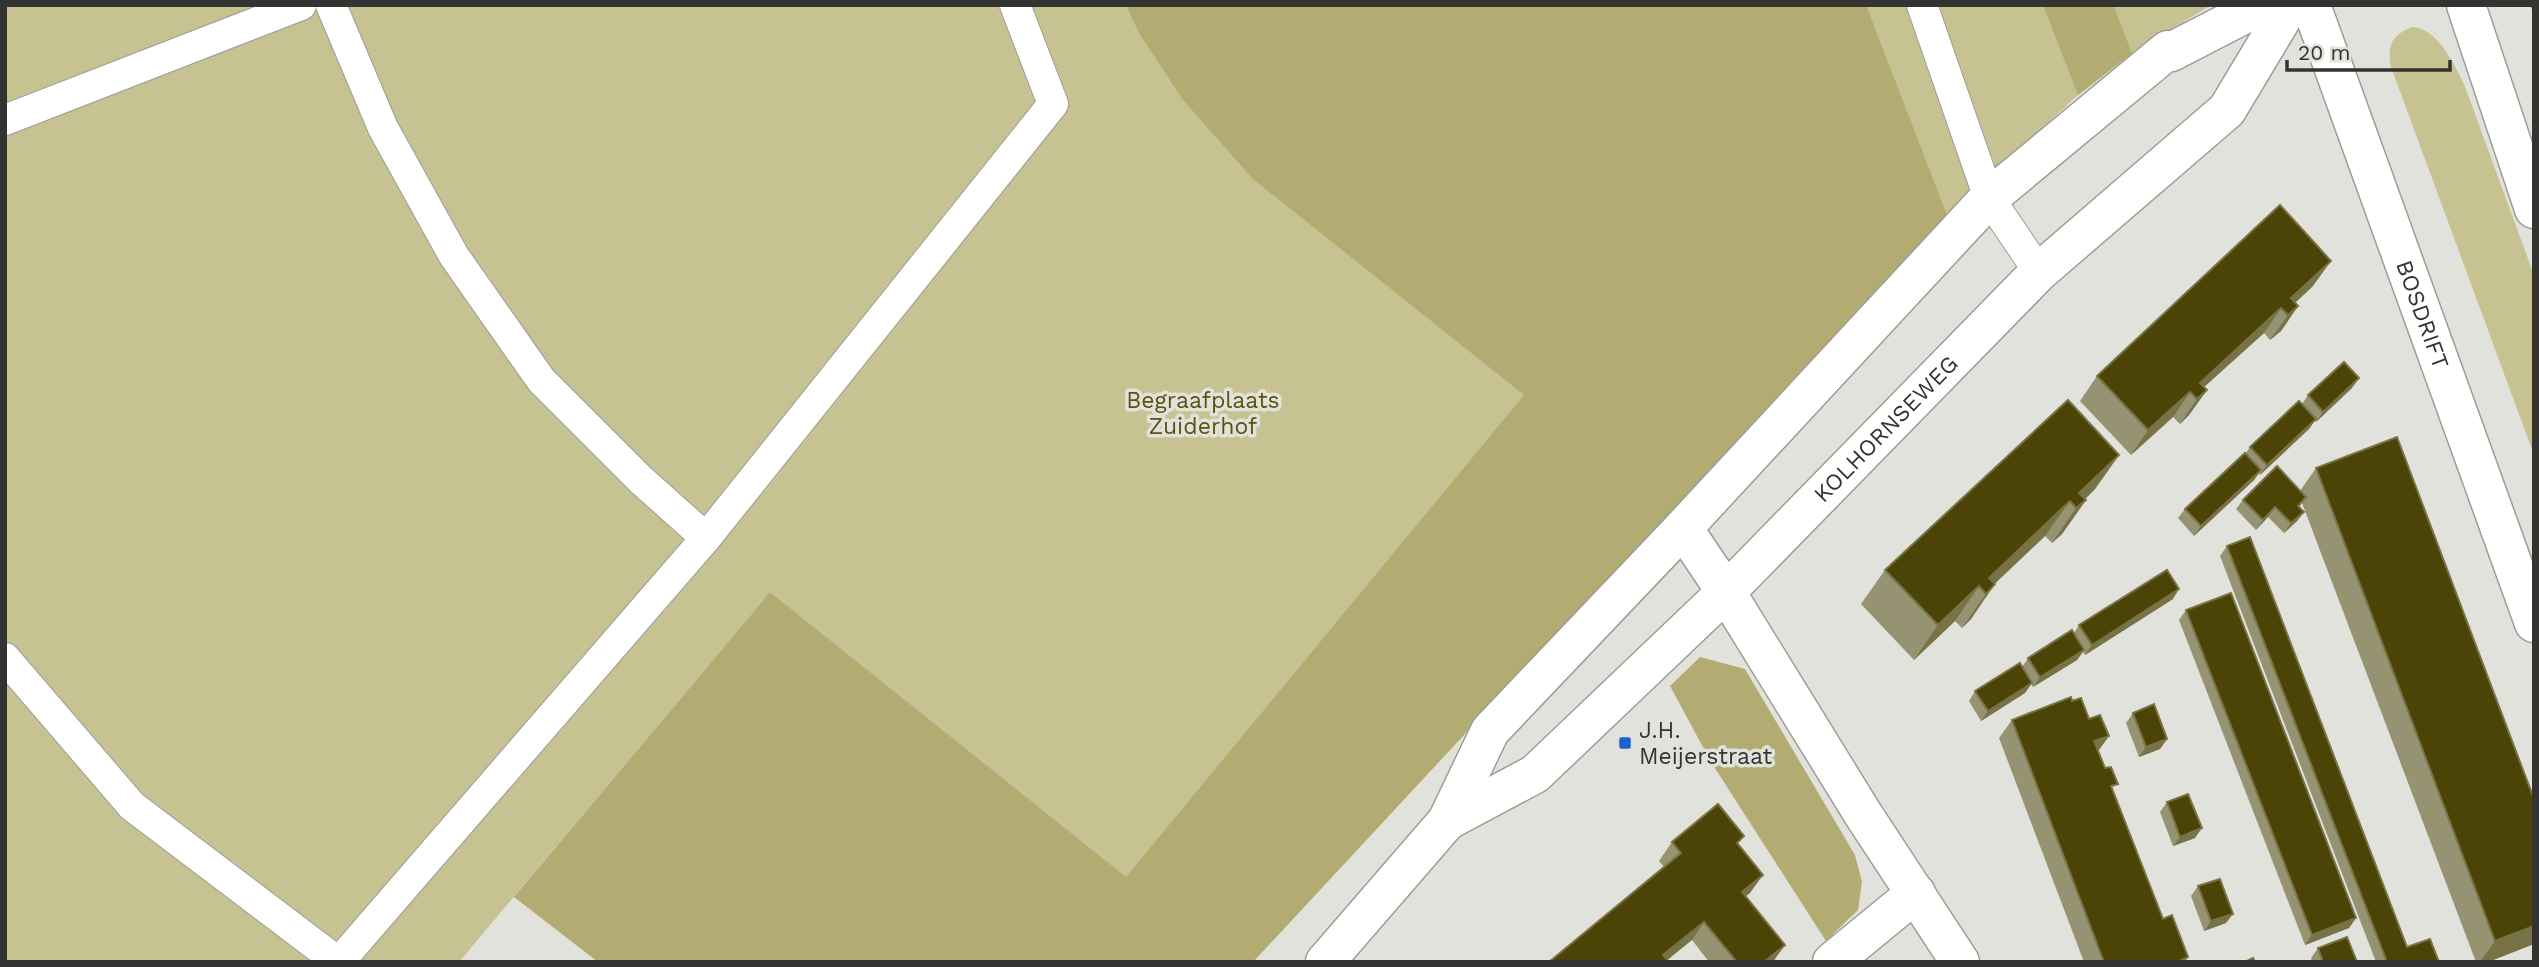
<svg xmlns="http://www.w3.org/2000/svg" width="2539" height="967" font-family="'Work Sans',sans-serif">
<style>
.green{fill:#c7c292}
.forest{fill:#b2ac72}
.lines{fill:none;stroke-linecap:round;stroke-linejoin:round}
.service-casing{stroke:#9d9d98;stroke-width:32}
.minor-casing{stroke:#9d9d98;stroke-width:41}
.service{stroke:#fff;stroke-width:30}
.minor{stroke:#fff;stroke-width:38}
.wall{fill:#969372}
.shaded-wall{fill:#787346}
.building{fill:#4b4406;stroke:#787346;stroke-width:2}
.poi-dot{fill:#1b61cc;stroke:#e2e2dd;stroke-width:2.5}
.labels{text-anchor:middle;stroke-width:7;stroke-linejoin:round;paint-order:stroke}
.street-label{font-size:23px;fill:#333331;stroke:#e2e2dd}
.park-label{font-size:23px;fill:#5b530e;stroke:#e2e2dd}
.poi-label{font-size:23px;fill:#333331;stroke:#e2e2dd;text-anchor:start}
</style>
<rect width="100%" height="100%" fill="#e2e2dd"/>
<g class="green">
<polygon points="5,5 2211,5 2133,53 2078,95 1947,215 1253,962 1126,878 770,592 459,962 5,962"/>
<path d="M2413 27C2438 29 2454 64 2464 84L2534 275V455L2391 67C2387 46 2392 34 2413 27Z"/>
</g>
<g class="forest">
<polygon points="1126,5 1866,5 1947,215 1253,962 598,962 514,897 770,592 1126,877 1524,395 1253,179 1183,100 1139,33"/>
<polygon points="2043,5 2113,5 2132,53 2078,95"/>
<polygon points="1700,657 1745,669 1855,855 1862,882 1858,910 1826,941 1711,762 1670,686"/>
</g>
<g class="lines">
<defs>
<g id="service">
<polyline points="331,5 383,128 454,256 541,380 641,480 706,538"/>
<polyline points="1922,5 1989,198 2039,272"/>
<polyline points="5,120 301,5"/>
<polyline points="5,658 132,806 338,962"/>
<polyline points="339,962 706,538 1053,104 1015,5"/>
</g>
<g id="minor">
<path id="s1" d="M2311 5 2534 623"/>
<polyline points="2466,5 2534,209"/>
<polyline points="1683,528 1726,592 1863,814 1960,962"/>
<path id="s2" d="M1447 821 1535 774 1726 592 2039 272 2227 110 2290 5"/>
<polyline points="1325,962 1447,821 1490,731 1683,528 1989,198 2168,50 2171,52 2262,5"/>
<polyline points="1832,962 1916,893"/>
</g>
</defs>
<use href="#service" class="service-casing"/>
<use href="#minor" class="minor-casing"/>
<use href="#service" class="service"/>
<use href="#minor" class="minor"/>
</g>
<g class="wall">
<polygon points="2529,5 2534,5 2534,12"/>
<polygon points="2313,286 2295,303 2298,306 2281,331 2270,340 2264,333 2204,387 2207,390 2189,415 2180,424 2173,417 2131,455 2080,401 2097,376"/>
<polygon points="2352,388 2316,422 2315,420 2309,429 2260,475 2259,473 2254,480 2194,536 2178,518 2185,509 2246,453 2250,447 2302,404 2308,395"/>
<polygon points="2119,455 2095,489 2085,499 2086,500 2062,534 2052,543 2045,536 1994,584 1971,619 1962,628 1955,621 1914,660 1861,604 1885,570"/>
<polygon points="2316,468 2534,799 2534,944 2488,962 2476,962 2302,503 2299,507 2304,512 2297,521 2284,533 2268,517 2256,530 2236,509 2243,500 2300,491"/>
<polygon points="2227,546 2407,947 2439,962 2376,962 2220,556"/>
<polygon points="2173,599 2085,655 2083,652 2077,660 2033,687 2031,684 2025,693 1981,721 1969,701 1975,691 2022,667 2028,658 2074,633 2079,625"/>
<polygon points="2186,610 2356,918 2349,928 2305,945 2179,620"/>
<polygon points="2072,701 2089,719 2109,736 2098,751 2163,919 2188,957 2185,962 2084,962 1999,738 2012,720"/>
<polygon points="2133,713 2167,739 2160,749 2139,757 2126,723"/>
<polygon points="2167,802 2195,838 2173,846 2160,812"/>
<polygon points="1672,842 1738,845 1750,893 1745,896 1773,962 1709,962 1692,940 1549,962 1664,867 1659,861"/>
<polygon points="2198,886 2226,923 2204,931 2191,896"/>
<polygon points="2318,948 2357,962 2312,962 2311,958"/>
</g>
<g class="shaded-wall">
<polygon points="2331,261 2313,286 2285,312 2291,298"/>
<polygon points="2298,306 2281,331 2270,340 2288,315"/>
<polygon points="2281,308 2264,333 2194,396 2200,383"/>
<polygon points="2359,378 2352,388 2316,422 2323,412"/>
<polygon points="2207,390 2189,415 2180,424 2197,399"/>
<polygon points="2190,392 2173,417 2131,455 2148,430"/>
<polygon points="2316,419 2309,429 2260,475 2267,465"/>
<polygon points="2119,455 2095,489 2076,508 2079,493"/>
<polygon points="2261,470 2254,480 2194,536 2201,526"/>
<polygon points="2086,500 2062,534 2052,543 2076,508"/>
<polygon points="2070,501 2045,536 1985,593 1989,578"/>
<polygon points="2275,507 2268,517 2256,530 2263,520"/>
<polygon points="2304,512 2297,521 2284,533 2291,523"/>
<polygon points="1995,584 1971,619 1962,628 1986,594"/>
<polygon points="1979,586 1955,621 1914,660 1938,625"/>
<polygon points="2179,589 2173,599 2085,655 2092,645"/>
<polygon points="2084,650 2077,660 2033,687 2040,677"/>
<polygon points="2032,683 2025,693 1981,721 1988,711"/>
<polygon points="2109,736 2096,754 2094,741"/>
<polygon points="2167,739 2160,749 2139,757 2146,747"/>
<polygon points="2202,828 2195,838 2173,846 2180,837"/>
<polygon points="1763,875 1750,893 1729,910 1742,892"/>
<polygon points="2233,914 2226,923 2204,931 2211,921"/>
<polygon points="2356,918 2349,928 2305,945 2312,935"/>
<polygon points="1704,922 1692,940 1665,962 1663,955"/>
<polygon points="2534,926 2534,944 2488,962 2480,962 2495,941"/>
<polygon points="1785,945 1773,962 1764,962"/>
</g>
<g class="building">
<polygon points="2280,205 2331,261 2291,298 2298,306 2288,315 2281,308 2200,383 2207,390 2197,399 2190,392 2148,430 2097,376"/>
<polygon points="2344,362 2359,378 2323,412 2308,395"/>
<polygon points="2068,400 2119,455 2079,493 2086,500 2076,508 2070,501 1989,578 1995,584 1986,594 1979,586 1938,625 1885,570"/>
<polygon points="2299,401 2316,419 2267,465 2250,447"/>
<polygon points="2397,437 2534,799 2534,926 2495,941 2316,468"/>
<polygon points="2245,453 2261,470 2201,526 2185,509"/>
<polygon points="2277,466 2306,497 2298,506 2304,512 2291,523 2275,507 2263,520 2243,500"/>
<polygon points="2250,537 2407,947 2430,939 2439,962 2387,962 2227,546"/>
<polygon points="2167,570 2179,589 2092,645 2079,625"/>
<polygon points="2231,593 2356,918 2312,935 2186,610"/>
<polygon points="2072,630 2084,650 2040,677 2028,658"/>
<polygon points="2020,663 2032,683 1988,711 1975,691"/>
<polygon points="2071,697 2072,701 2081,698 2089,719 2100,715 2109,736 2094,741 2105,768 2111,767 2118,784 2111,786 2163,919 2172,915 2188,957 2177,962 2104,962 2012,720"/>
<polygon points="2154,704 2167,739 2146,747 2133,713"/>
<polygon points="2188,794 2202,828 2180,837 2167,802"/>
<polygon points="1718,804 1744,836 1737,843 1763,875 1742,892 1785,945 1764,962 1737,962 1704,922 1663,955 1669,962 1549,962 1681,853 1672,842"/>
<polygon points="2220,879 2233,914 2211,921 2198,886"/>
<polygon points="2347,937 2357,962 2323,962 2318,948"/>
<polygon points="2253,958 2255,962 2245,962"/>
</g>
<rect class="poi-dot" x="1618" y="736" width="14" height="14" rx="3.5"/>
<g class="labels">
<g class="street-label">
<text dy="8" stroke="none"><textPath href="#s1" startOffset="329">BOSDRIFT</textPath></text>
<text dy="8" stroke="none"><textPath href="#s2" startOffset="592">KOLHORNSEWEG</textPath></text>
</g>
<g class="park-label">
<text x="1203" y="408">Begraafplaats<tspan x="1203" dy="26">Zuiderhof</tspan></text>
</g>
<g class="poi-label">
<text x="1639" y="738">J.H.<tspan x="1639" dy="26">Meijerstraat</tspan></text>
</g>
</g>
<rect width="2539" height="967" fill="none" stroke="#333331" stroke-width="14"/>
<path d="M2287 60v10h163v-10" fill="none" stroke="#333331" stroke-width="3.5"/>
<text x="2298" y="60" font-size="21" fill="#333331" stroke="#e2e2dd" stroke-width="5" paint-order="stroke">20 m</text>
</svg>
